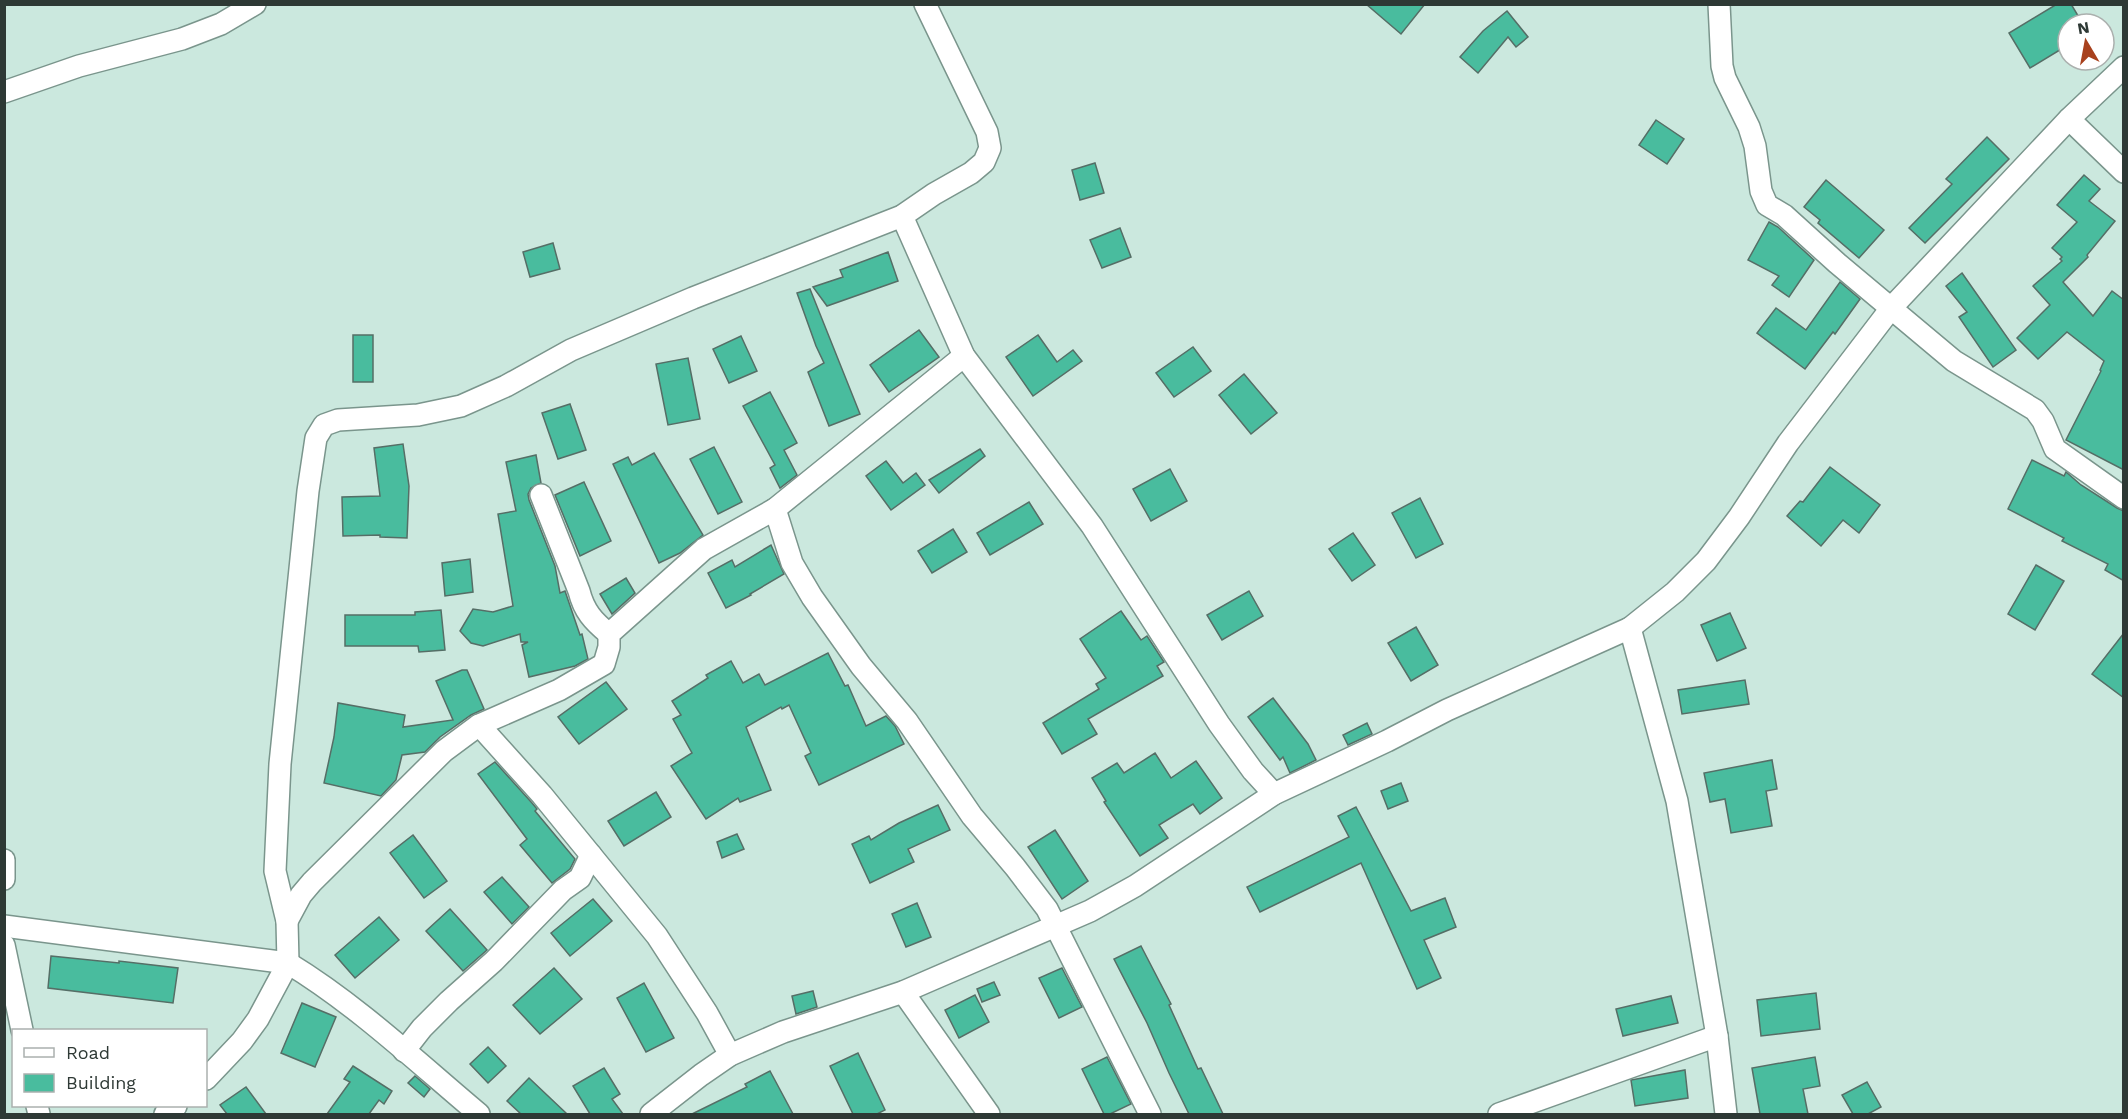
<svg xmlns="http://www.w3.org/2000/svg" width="2128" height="1119" font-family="'Work Sans',sans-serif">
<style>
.building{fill:#49bc9e;stroke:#556e66;stroke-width:1.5}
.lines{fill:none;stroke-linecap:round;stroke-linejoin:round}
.minor-casing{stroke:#7a958c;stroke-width:24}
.minor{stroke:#fff;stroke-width:21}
</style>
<rect width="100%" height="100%" fill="#cbe8de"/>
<g class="building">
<polygon points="1366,4 1425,4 1401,34"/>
<polygon points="2057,4 2071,4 2083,24 2068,24 2068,45 2030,68 2009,33"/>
<polygon points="1507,11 1528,37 1516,47 1508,37 1478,73 1460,57 1483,31"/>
<polygon points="1656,120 1684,139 1667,164 1639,145"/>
<polygon points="1987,137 2009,159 1925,243 1909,228 1952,184 1946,179"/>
<polygon points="1095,163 1104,193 1080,200 1072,170"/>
<polygon points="2084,175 2100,189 2089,201 2115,221 2087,255 2088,257 2063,282 2093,316 2112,291 2124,300 2124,470 2066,440 2101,371 2100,370 2104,361 2067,332 2038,359 2017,338 2050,305 2033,286 2062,261 2060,259 2062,257 2052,248 2077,222 2057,205"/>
<polygon points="1826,180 1884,230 1859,258 1818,223 1820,220 1804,207"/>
<polygon points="1769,222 1778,227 1814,260 1789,297 1772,285 1779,276 1748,260"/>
<polygon points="1120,228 1131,257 1102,268 1090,240"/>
<polygon points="553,243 560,269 530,277 523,252"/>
<polygon points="888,252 898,281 827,306 813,287 843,277 840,270"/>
<polygon points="1962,273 2016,350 1993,367 1959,317 1967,312 1946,286"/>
<polygon points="1840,282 1860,299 1835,334 1833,332 1805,369 1757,333 1776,308 1806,330"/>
<polygon points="810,289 860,414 829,426 808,372 824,363 816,346 797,293"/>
<polygon points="919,330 939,357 889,392 870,365"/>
<rect x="353" y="335" width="20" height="47"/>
<polygon points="1038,335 1057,362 1073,350 1082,361 1033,396 1006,357"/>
<polygon points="741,336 757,371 729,383 713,349"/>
<polygon points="1193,347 1211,371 1174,397 1156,373"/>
<polygon points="688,358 700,419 668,425 656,364"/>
<polygon points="1244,374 1277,413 1251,434 1219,395"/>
<polygon points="770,392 797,443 784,450 797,475 780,488 770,468 775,465 743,406"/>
<polygon points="570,404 586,450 558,459 542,413"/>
<polygon points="403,444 409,486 407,538 380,537 380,535 343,536 342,497 380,496 374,448"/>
<polygon points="714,447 742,502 718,514 690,459"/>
<polygon points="980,449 985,456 939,493 929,480"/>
<polygon points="654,453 703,535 680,553 659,563 613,464 628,457 632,465"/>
<polygon points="536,455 541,483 531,488 528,494 529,500 555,566 560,593 565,591 580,635 582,634 588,659 575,666 529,677 522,645 528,642 521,642 520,634 483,646 471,643 460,631 473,609 493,612 513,606 498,514 516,511 506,462"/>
<polygon points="2032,460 2064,476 2066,472 2081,485 2117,508 2124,511 2124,581 2105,570 2108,564 2062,541 2064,538 2008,509"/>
<polygon points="886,461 903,483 916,473 925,485 891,510 866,476"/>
<polygon points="1830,467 1880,505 1859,533 1843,520 1821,546 1787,516 1800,501 1803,502"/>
<polygon points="1170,469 1187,501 1151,521 1133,489"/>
<polygon points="584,482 611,541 580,556 555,495"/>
<polygon points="1420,498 1443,544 1416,558 1392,513"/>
<polygon points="1029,502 1043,524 990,555 977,533"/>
<polygon points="953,529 967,552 932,573 918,551"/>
<polygon points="1353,533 1375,565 1352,581 1329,549"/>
<polygon points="771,545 784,574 750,594 751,595 726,608 708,573 732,560 735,567"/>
<polygon points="470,559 473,592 445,596 442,563"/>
<polygon points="2036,565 2064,581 2035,630 2008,614"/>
<polygon points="626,578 635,593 612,614 600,594"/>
<polygon points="1249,591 1263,616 1222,640 1207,615"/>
<polygon points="441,610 445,650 419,652 418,646 345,646 345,615 415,615 415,612"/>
<polygon points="1121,611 1141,640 1147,636 1164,662 1157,666 1163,676 1088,719 1097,734 1062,754 1043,723 1099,689 1096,684 1106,678 1080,639"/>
<polygon points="1730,613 1746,648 1717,661 1701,625"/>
<polygon points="1416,627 1438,665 1411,681 1388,643"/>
<polygon points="2124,633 2124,698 2092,674"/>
<polygon points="828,653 845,686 848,685 866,726 886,716 895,726 904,744 819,785 805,756 811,753 789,705 782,709 781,707 746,727 771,790 740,802 738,798 706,819 671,766 692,753 673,719 681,715 672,701 708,678 706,675 731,661 743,683 759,674 765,685"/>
<polygon points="462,670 467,670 484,709 471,715 440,737 425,752 402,755 396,780 381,796 324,783 334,737 338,703 405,715 403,727 453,720 436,681"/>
<polygon points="1745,680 1749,704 1682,714 1678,690"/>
<polygon points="606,682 627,709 579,744 558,717"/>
<polygon points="1273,698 1308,744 1316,760 1290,773 1283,757 1280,760 1248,717"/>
<polygon points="1367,723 1372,734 1348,745 1343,735"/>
<polygon points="1155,753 1171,778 1196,761 1222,798 1200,814 1193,804 1159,825 1168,838 1140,856 1104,802 1106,801 1092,778 1117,763 1124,773"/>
<polygon points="1772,760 1777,789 1766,791 1772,826 1731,833 1725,799 1710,802 1704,773"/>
<polygon points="495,762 532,803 537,809 535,811 575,859 570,869 552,883 520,845 527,839 478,774"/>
<polygon points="1401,783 1408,801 1388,809 1381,791"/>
<polygon points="656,792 671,817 624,846 608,821"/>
<polygon points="938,805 950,830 908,849 914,862 870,883 852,844 869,836 871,840 899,823"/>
<polygon points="1356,807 1411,911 1445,898 1456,927 1424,940 1441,978 1417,989 1361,863 1260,912 1247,887 1349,837 1338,816"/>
<polygon points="1055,830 1088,881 1062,899 1028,847"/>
<polygon points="737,834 744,849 722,858 717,842"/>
<polygon points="413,835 447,881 424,898 390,853"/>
<polygon points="502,877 529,907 512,924 484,892"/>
<polygon points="593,899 612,921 570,956 551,933"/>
<polygon points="917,903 931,937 906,947 892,914"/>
<polygon points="450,909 487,950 463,971 426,931"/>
<polygon points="379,917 399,940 355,978 335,955"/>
<polygon points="1141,946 1171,1004 1169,1005 1198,1069 1201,1068 1223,1114 1189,1114 1169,1073 1147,1023 1114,959"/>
<polygon points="51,956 119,963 119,961 178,968 173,1003 48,988"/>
<polygon points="554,968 582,999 540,1034 513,1005"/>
<polygon points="1062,968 1082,1007 1059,1018 1039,978"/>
<polygon points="994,982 1000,995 982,1002 977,989"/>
<polygon points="644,983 674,1038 646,1052 617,998"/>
<polygon points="813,991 817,1007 796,1014 792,996"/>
<polygon points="1816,993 1820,1029 1761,1036 1757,1000"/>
<polygon points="975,995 989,1022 959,1038 945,1010"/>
<polygon points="1671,996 1678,1023 1623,1036 1616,1009"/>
<polygon points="302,1003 336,1017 315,1067 281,1053"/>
<polygon points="488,1047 506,1066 488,1083 470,1064"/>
<polygon points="858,1053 885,1110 877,1114 853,1114 830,1066"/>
<polygon points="1107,1057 1131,1104 1110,1114 1104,1114 1082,1069"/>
<polygon points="1815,1057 1820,1086 1803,1089 1808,1114 1760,1114 1752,1068"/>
<polygon points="353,1066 392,1091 384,1104 379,1100 369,1114 327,1114 350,1082 344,1079"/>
<polygon points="604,1068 620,1094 612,1099 623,1114 590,1114 573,1086"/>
<polygon points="1685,1070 1688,1098 1635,1106 1631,1080"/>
<polygon points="770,1071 793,1114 692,1114 747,1087 745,1084"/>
<polygon points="415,1076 430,1089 424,1097 408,1083"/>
<polygon points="529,1078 567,1114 521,1114 507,1101"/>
<polygon points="1867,1082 1881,1107 1868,1114 1853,1114 1842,1095"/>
<polygon points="246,1087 266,1114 227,1114 220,1105"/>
</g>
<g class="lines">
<defs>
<g id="minor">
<polyline points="1719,4 1722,66 1725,78 1749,127 1755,146 1761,191 1767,205 1784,215 1837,263 1954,361 2035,410 2043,421 2055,449 2124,498"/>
<polyline points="4,92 79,66 182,39 221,24 255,4"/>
<polyline points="2069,119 2124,172"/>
<polyline points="902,216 964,356 1092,526 1219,724 1253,771 1274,794"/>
<path d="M541 495 579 591C584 611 593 621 609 634"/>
<polyline points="775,509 792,563 812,597 861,666 907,721 972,816 1015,867 1047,909 1150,1114"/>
<polyline points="1630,628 1677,801 1717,1036 1726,1114"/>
<polyline points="479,725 542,795 657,936 707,1013 730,1055"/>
<polyline points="4,860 4,879"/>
<polyline points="287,921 301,895 312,882 444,751 479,725 559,690 604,664 609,647 609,634 704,549 775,509 964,356"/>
<path d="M4 926 288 963C357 1005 417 1062 479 1114"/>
<polyline points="4,945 22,1030"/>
<polyline points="903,992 989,1114"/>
<polyline points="404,1051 422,1028 449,1001 494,961 563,890 580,878 591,855"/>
<polyline points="206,1079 242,1041 258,1019 288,963 287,921 275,871 280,764 308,491 316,438 324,425 338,420 418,415 461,406 506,386 571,350 693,298 902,216 934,194 971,173 984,162 990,148 987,132 925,4"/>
<polyline points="37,1106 39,1114"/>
<polyline points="165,1114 176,1106"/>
<polyline points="651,1114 701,1075 730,1055 783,1032 903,992 1090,911 1135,886 1274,794 1387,741 1447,710 1630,628 1675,592 1706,561 1739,517 1788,443 1892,307 2069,119 2124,67"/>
<polyline points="1499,1114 1717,1036"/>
</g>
</defs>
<use href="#minor" class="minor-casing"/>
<use href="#minor" class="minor"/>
</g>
<rect width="2128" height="1119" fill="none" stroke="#2e3935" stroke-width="12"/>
<rect x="12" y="1029" width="195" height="78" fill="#ffffff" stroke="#abb0ae" stroke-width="1.5"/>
<rect x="24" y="1048" width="30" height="9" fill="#ffffff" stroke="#abb0ae" stroke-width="1.5"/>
<text x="66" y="1059" font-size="18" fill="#2e3935">Road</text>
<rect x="24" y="1074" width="30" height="18" fill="#49bc9e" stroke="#abb0ae" stroke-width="1.5"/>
<text x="66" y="1089" font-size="18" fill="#2e3935">Building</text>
<g transform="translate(2086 42) rotate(350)"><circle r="28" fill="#ffffff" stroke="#abb0ae" stroke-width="1.5"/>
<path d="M0-4.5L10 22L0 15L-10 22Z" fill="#a8411d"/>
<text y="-9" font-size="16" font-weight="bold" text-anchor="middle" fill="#2e3935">N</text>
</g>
</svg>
